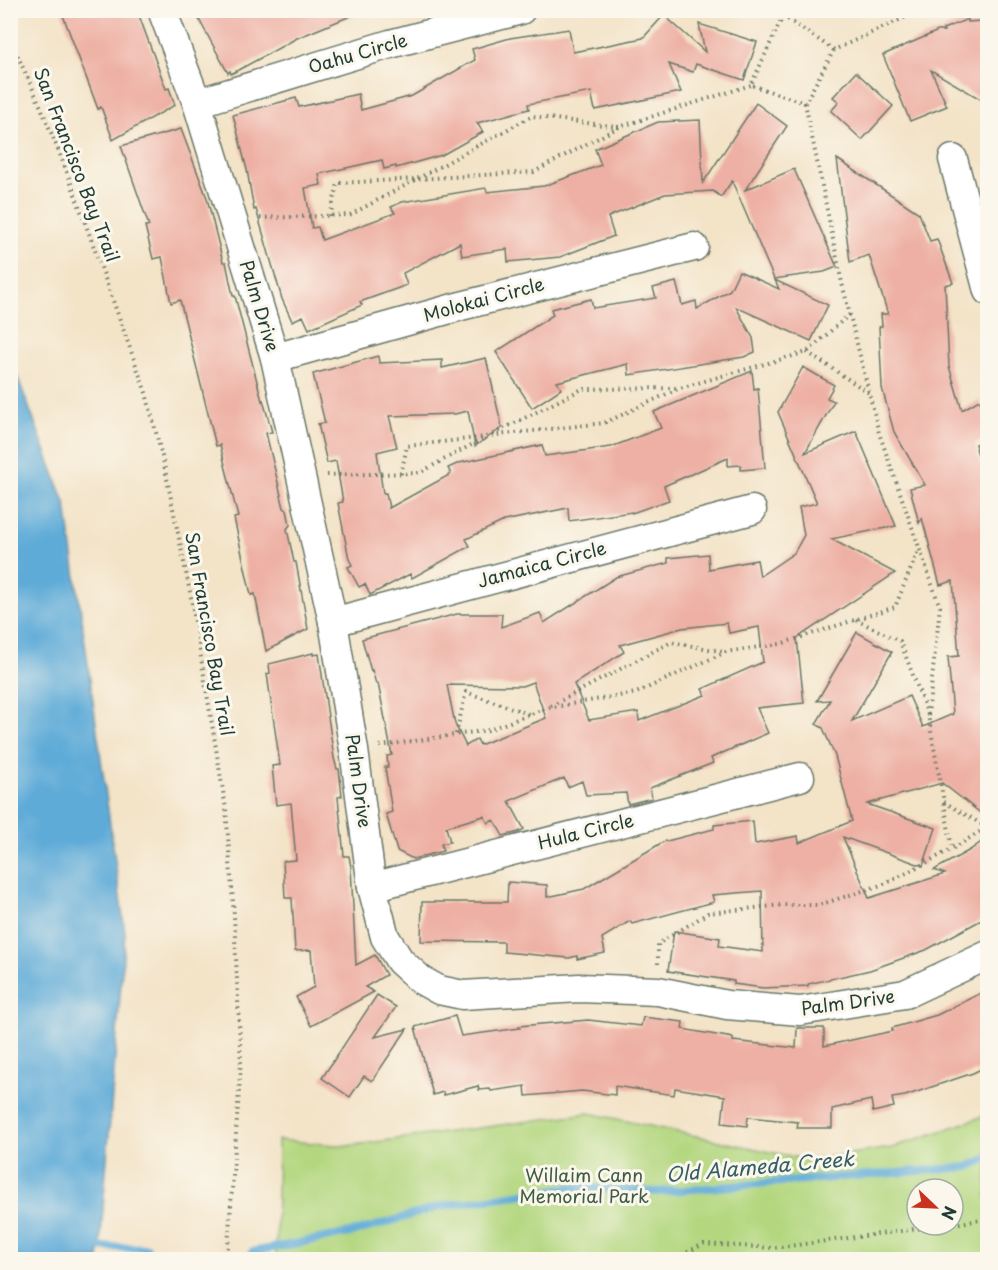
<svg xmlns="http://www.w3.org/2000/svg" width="998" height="1270" font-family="'Playpen Sans',sans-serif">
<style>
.green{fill:#b3d77f;stroke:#698a5a;stroke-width:1.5;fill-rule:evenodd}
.water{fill:#5eabd8;stroke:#3e7486;stroke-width:1.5}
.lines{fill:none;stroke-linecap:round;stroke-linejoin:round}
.stream{stroke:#5eabd8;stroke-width:8}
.building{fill:#eeb0a4;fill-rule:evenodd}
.minor-casing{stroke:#697767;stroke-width:31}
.path{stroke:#697767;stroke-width:4;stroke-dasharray:1.5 4.5;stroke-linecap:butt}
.minor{stroke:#fff;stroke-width:28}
.labels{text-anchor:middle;stroke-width:6;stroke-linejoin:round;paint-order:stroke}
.street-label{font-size:18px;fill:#1f3d34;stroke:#fbf7ec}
.park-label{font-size:18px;fill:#3d5c43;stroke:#fbf7ec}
.water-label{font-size:20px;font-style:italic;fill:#325e65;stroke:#fbf7ec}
</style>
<rect width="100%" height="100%" fill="#fbf7ec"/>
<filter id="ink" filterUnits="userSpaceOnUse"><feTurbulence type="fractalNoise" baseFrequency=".0167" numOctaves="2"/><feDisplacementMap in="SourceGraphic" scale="12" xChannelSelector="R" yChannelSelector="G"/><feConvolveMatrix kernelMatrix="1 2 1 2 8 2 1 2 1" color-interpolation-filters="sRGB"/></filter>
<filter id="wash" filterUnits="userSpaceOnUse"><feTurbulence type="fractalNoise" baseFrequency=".008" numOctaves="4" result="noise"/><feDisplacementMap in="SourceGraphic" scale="24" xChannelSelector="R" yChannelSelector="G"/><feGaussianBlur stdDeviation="1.35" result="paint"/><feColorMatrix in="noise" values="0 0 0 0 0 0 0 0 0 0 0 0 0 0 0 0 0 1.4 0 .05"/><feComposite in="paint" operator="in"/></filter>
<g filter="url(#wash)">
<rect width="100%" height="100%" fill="#f3e3c7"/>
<path class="green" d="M589 1113 808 1160 892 1148 987 1115V1259H276L278 1140 347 1146ZM917 1189H953V1225H917Z"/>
<polygon class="water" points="11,360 66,505 125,933 99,1259 11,1259"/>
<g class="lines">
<g class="stream">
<polyline points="90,1247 147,1248"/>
<polyline points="252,1252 355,1232 442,1206 572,1187 658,1192 968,1167 988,1158"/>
</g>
</g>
<g id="blocks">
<g class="building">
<polygon points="61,10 137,10 166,89 169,88 175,105 113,140 101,107 98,109"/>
<polygon points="194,10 362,10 363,11 297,38 231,74 230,71 228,73"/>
<polygon points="664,15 705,52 699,24 757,42 744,80 696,64 693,72 669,64 681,92 595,110 591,92 528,104 529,109 477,123 483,132 442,155 396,168 396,166 384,169 382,160 319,174 321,185 305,188 312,228 318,227 322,240 395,213 391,207 402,202 486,188 487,192 544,186 601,165 595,149 658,122 700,120 703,183 756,103 787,126 745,190 794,169 837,267 824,272 774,279 732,181 721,197 713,191 665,194 608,217 614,236 560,257 508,262 507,249 462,256 460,243 403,273 407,285 360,302 362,305 309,329 303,316 292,321 282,299 256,209 254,210 247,170 233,115 296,98 299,107 358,94 361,110 412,96 475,60 472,49 510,38 569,29 573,52 643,38"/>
<polygon points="968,19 968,22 982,21 987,60 987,103 931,70 947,106 910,121 883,55 938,31 944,31 943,29"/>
<polygon points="856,72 893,106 862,140 831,111 839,102 833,97"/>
<polygon points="181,129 207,198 223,262 226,262 233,296 235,296 262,401 263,400 272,432 266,433 284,508 287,510 290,525 287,529 294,562 296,562 308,629 266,651 255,594 251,595 234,518 238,517 220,445 216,446 180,300 171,303 162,257 153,259 145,226 149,226 121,146"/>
<polygon points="837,159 919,213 930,241 937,239 953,283 945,285 949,366 962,410 979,400 987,415 987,437 975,444 987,487 987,818 942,783 867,804 936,828 923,866 843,837 869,898 945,874 934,870 970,850 987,838 987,917 926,950 870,970 808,984 808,986 763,988 734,984 734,981 668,971 674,931 720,938 719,946 763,952 762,891 712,895 714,902 632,924 630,921 602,938 605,953 577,959 577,956 569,958 504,952 504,942 421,941 422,902 507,902 508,882 547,885 547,897 584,889 663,842 714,829 714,825 753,821 755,844 798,836 799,843 852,821 835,756 823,728 816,724 830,700 817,701 857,632 892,652 852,721 909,696 923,727 953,714 948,657 959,656 953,581 940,585 922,518 919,523 910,488 925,485 894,432 882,388 879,327 882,326 881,314 888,314 869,255 850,262"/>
<polygon points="739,271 779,289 775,280 828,305 811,341 736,307 753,338 755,352 744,357 629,375 628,364 557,382 561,389 532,408 496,352 553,315 551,309 591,299 593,308 656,298 653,288 676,282 682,305 696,301 697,309 730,290"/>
<polygon points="378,356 379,363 442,360 442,368 486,358 502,428 475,446 468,411 455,414 389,416 397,447 377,452 383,493 386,493 389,508 451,474 448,468 459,463 542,445 545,456 611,447 661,428 654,412 752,371 754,389 758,388 765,468 741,470 741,465 728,466 728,458 664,486 669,500 632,513 632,512 569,521 568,508 504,521 466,539 470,546 412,578 410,574 370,595 365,584 359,587 348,567 352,565 349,559 338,503 343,502 336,461 327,463 318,424 325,423 313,374"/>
<path d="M803 367 834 385 827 398 834 401 805 453 856 431 896 526 831 539 895 573 797 638 804 703 757 708 768 733 711 758 713 763 650 788 652 798 628 804 626 793 586 795 582 781 568 787 564 778 509 801 524 829 519 832 503 836 494 820 488 823 484 816 446 827 450 842 441 844 443 851 413 859 397 851 386 814 392 812 385 767H388L387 756 392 755 378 683 376 684 372 670 371 671 362 639 457 614H502L501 627 540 613 544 623 616 577 668 563V558L708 554 709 569 757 560 760 576 794 553 804 535 799 507 817 503 778 412ZM727 623 729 633 759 627 763 662 702 689 705 695 639 721 638 712 589 720 574 684 624 652 620 645 682 628ZM533 682 546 718 480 745 477 739 466 746 455 724 447 685 522 686Z"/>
<polygon points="313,653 313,655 319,654 334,758 337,769 339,769 342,796 338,797 344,856 349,856 351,867 356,965 375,955 386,975 365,987 374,992 311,1026 296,997 314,987 311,950 295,951 292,898 285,898 283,861 296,860 291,803 276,805 272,766 280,765 267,674 270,673 269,664"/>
<polygon points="987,990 987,1066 973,1073 905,1096 892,1098 894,1107 873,1112 871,1100 832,1109 832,1128 797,1128 798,1122 748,1117 747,1126 722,1123 725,1096 675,1088 674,1095 615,1086 615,1095 582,1091 526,1096 525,1086 491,1091 490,1089 479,1090 478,1086 444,1095 443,1092 433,1095 415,1027 455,1016 461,1036 520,1028 519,1026 588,1020 641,1026 643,1017 683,1022 682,1029 733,1038 733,1041 796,1048 797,1028 824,1028 824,1046 893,1031 892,1028 937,1015"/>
<polygon points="377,995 396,1007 375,1037 407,1029 372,1081 364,1076 350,1097 322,1078"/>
</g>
</g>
</g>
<g filter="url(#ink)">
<use href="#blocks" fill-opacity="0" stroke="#697767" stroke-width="1.5"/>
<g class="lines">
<defs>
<g id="minor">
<polyline points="162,10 197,103 275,358 333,622 354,750 372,887 385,937 400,961 421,980 439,990 463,995 579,988 658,991 727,1005 800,1011 905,994 988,955"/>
<polyline points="197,103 390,44 521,10"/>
<polyline points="953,159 988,291"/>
<polyline points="275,358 461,306 694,247"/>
<polyline points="333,622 752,510"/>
<polyline points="372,887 800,777"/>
</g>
</defs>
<use href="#minor" class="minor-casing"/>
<g class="path">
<polyline points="781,10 783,16 834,50"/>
<polyline points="921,10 834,50 805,103 842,283 879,433 940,607 928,715 944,802 988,828"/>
<polyline points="783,16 751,85 805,103"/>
<polyline points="10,39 40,105 67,172 146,393 164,464 191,597 226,809 234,916 241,1063 227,1260"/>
<polyline points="330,216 338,183 417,179 532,116 619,127"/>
<polyline points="260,218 350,215 417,179 534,172 619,127 751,85"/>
<polyline points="807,352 869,393"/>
<polyline points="493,434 582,389 676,388"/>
<polyline points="401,474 407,446 486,437"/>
<polyline points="327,475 419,473 488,436 604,423 680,388 807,352 850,314"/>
<polyline points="856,620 900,641 928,715"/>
<polyline points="551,706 671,642 725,652"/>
<polyline points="456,734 466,692 529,714"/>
<polyline points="380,746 488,730 547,708 636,693 726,652 780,644 895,607 919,549"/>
<polyline points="944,803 952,849 986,828"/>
<polyline points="658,964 658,944 708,913 782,905 819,905 887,883 952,849"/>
<polyline points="953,1224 988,1219"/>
<polyline points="671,1260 704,1244 774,1248 946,1225"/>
</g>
<use href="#minor" class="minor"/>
</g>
</g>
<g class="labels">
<g class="street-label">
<text transform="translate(358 54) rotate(-16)" y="6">Oahu Circle</text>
<text transform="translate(76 165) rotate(69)" y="6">San Francisco Bay Trail</text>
<text transform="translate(484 300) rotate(-15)" y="6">Molokai Circle</text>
<text transform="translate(259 306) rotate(73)" y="6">Palm Drive</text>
<text transform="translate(542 565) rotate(-15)" y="6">Jamaica Circle</text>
<text transform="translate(209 634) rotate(80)" y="6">San Francisco Bay Trail</text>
<text transform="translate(358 781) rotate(82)" y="6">Palm Drive</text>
<text transform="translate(586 832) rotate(-14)" y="6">Hula Circle</text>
<text transform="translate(848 1003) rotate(-8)" y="6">Palm Drive</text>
</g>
<g class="park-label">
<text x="584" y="1182">Willaim Cann<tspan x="584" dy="21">Memorial Park</tspan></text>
</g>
<g class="water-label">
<text transform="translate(760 1167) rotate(-5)" y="7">Old Alameda Creek</text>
</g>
</g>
<rect width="998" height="1270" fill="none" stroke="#fbf7ec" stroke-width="36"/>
<g transform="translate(935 1207) rotate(113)"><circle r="28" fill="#fbf7ec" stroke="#a3ada2" stroke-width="1.5"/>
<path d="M0-4.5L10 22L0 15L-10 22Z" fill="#c8321e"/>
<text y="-9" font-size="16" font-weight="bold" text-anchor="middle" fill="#1f3d34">N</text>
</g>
</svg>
